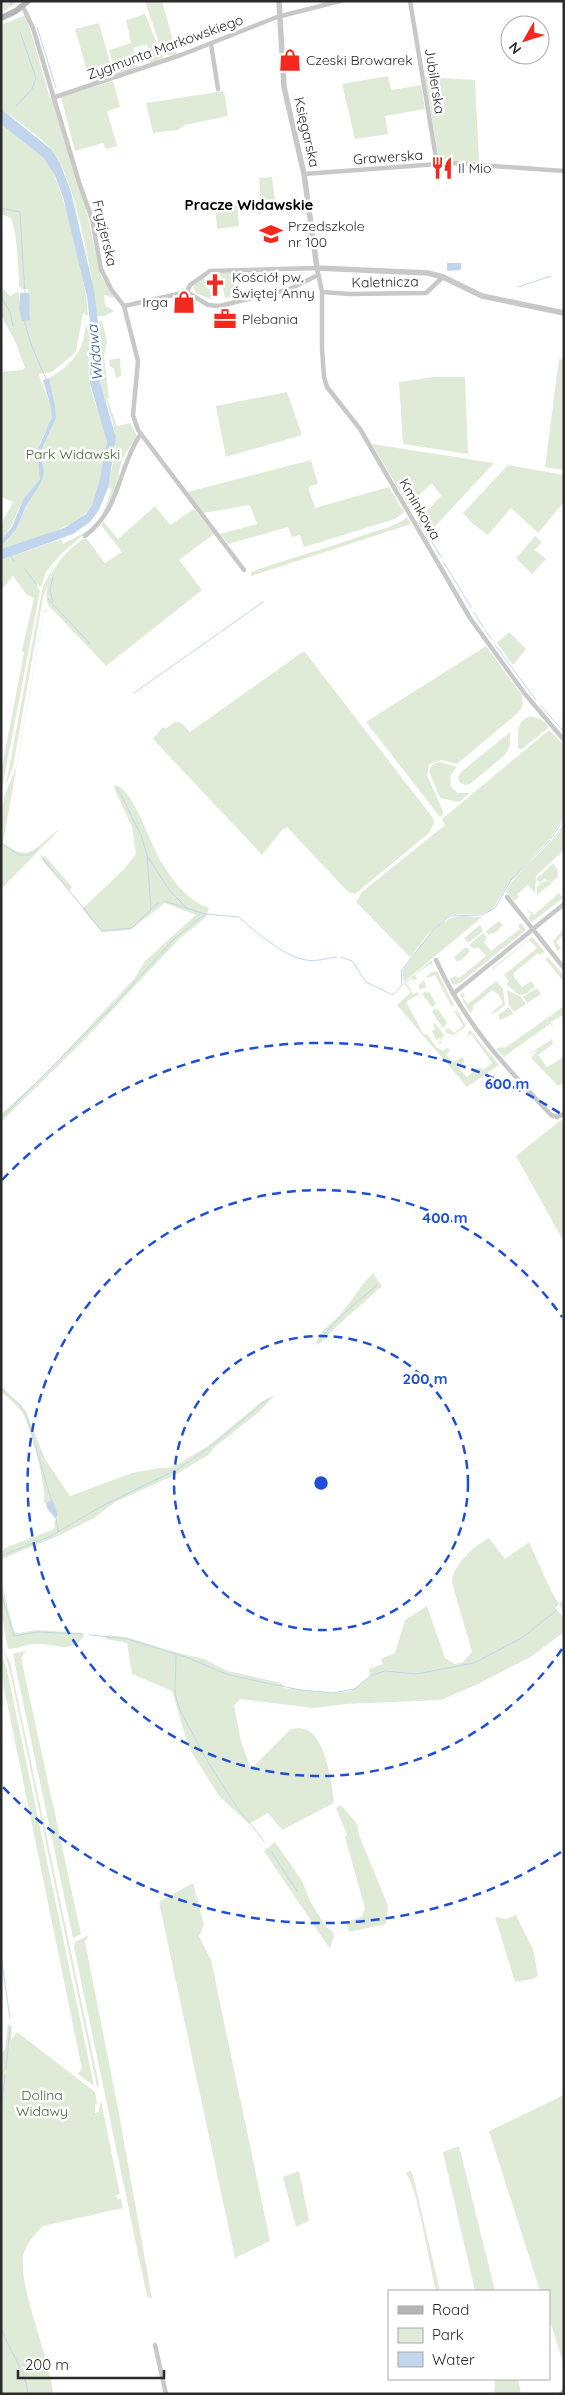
<svg xmlns="http://www.w3.org/2000/svg" width="565" height="2395" font-family="Quicksand,sans-serif">
<style>
.green{fill:#dfebd7}
.water{fill:#c1d6ed}
.lines{fill:none;stroke-linecap:round;stroke-linejoin:round}
.stream{stroke:#c1d6ed;stroke-width:1}
.minor{stroke:#c8c8c8;stroke-width:4.5}
.tertiary{stroke:#c8c8c8;stroke-width:5.5}
.secondary{stroke:#b5b5b5;stroke-width:6}
.ring{fill:none;stroke:#1d4ed8;stroke-width:2.5;stroke-dasharray:9 6}
.labels{text-anchor:middle;stroke-width:5;stroke-linejoin:round;paint-order:stroke}
.street-label{font-size:14px;fill:#2b2b2b;stroke:#fff}
.poi-label{font-size:14px;fill:#2b2b2b;stroke:#fff;text-anchor:start}
.park-label{font-size:14px;fill:#486a36;stroke:#fff}
.neighbourhood-label{font-size:15px;font-weight:bold;fill:#000;stroke:#fff}
.water-label{font-size:15px;font-style:italic;fill:#346293;stroke:#fff}
.centre{fill:#1d4ed8;stroke:#fff;stroke-width:2.5}
.ring-label{font-size:15px;text-anchor:middle;font-weight:bold;fill:#1d4ed8;stroke:#fff;stroke-width:5;stroke-linejoin:round;paint-order:stroke}
</style>
<rect width="100%" height="100%" fill="#fff"/>
<g class="green">
<polygon points="1,1 19,1 4,11"/>
<polygon points="145,1 162,1 177,55 168,55 161,49"/>
<polygon points="145,14 163,58 151,64 147,44 133,48 138,69 116,75 109,50 131,43 126,20"/>
<path d="M26 15 50 98 52 97 85 204 101 276 115 298 104 295 105 305 114 311 105 316H97C92 276 76 180 52 150 43 139 14 118 1 109V25Z"/>
<polygon points="99,23 114,77 91,84 75,29"/>
<polygon points="388,76 391,90 421,85 425,109 385,116 388,134 355,139 342,84"/>
<polygon points="425,77 475,80 479,162 439,161"/>
<polygon points="113,81 120,107 107,111 117,146 106,149 103,143 75,151 61,97"/>
<polygon points="224,91 228,116 185,125 178,130 153,133 146,103"/>
<path d="M1 124C16 135 35 145 46 160 64 185 87 285 88 316L83 313 76 352 52 372 39 374C41 385 50 398 52 412 53 424 45 431 41 440 34 457 43 468 40 478 37 487 29 492 24 500 15 513 13 528 1 540V524L13 502 1 497V372L22 370 25 368 16 343 1 315V287L10 296 19 291V308L30 320 28 289H22L19 286C18 263 18 240 11 218L1 214Z"/>
<polygon points="272,177 275,200 261,202 259,178"/>
<polygon points="237,203 239,226 217,229 215,206"/>
<polygon points="220,273 235,273 237,297 225,298"/>
<polygon points="204,276 207,288 210,290 213,300 196,293 192,285"/>
<path d="M102 321 107 341 104 357 109 398H107L117 426 130 423 137 436C133 443 125 453 122 460 116 478 117 502 102 515L112 489 108 488 107 485C116 456 119 439 109 409 106 400 101 390 100 380 97 360 102 343 98 322Z"/>
<path d="M85 327H89C91 346 87 365 90 384 93 402 102 417 106 435 109 453 99 502 85 514 62 533 29 539 1 549V546L16 530 26 506 41 483 44 473 41 451 52 427 55 405 49 378C69 367 85 351 85 327Z"/>
<polygon points="120,358 121,376 116,378 114,369 110,366 109,360"/>
<polygon points="559,359 564,360 564,470 545,467"/>
<polygon points="434,377 465,377 468,454 403,444 399,382"/>
<polygon points="287,392 302,435 226,457 216,406"/>
<polygon points="372,444 494,463 428,534 418,520 441,496 432,483 408,505"/>
<polygon points="311,460 318,484 308,487 315,508 389,487 404,512 395,519 304,547 300,535 292,537 288,527 228,544 220,534 257,524 250,505 203,513 187,492"/>
<polygon points="508,465 564,475 564,502 538,533 511,508 488,535 473,524 463,513"/>
<path d="M155 506 170 525 194 509 214 534 179 560 202 590 106 666 48 605C40 579 64 552 83 539H87L105 563 122 552 101 525 103 521 118 539Z"/>
<path d="M407 517 411 524 251 576V572C287 559 325 549 361 536 376 530 394 528 407 517Z"/>
<polygon points="89,530 61,554 46,572 42,584 39,583 42,584 41,587 38,584 37,586 40,591 1,794 1,772 24,653 22,650 34,598 26,594 13,576 1,590 1,560 61,539 63,544"/>
<polygon points="535,536 542,542 535,550 546,559 532,574 516,558"/>
<polygon points="53,568 43,598 13,767 6,785 43,586"/>
<path d="M46 609 53 614 47 610 44 613 3 843C8 846 14 851 20 852 34 857 49 834 60 829L1 889V815L5 794 16 768 44 611Z"/>
<polygon points="509,632 526,649 513,665 497,643"/>
<polygon points="486,646 522,695 523,704 520,711 457,764 441,760 429,764 427,775 443,811 443,814 440,817 366,722"/>
<polygon points="304,651 433,818 434,823 429,833 355,894 348,892 287,827 282,830 262,855 153,739 163,727 165,729 175,722 181,723 190,732"/>
<path d="M531 716 543 720 549 727 522 749H518C519 735 514 721 531 716Z"/>
<polygon points="549,730 564,745 564,817 551,837 511,880 492,910 482,914 450,915 429,933 410,957 356,902 362,892 445,825 442,819"/>
<polygon points="510,732 510,746 506,754 470,784 466,785 460,783 458,777 461,772"/>
<polygon points="439,762 457,767 450,776 451,787 458,793 470,793 459,802 440,798 429,771 432,765"/>
<path d="M115 785C134 788 151 848 162 863 172 880 189 902 209 908L206 917 178 940 84 1040 1 1122V1114L44 1075 134 979 145 961 196 915 165 903 130 930 102 932 82 909 124 869 136 854 132 827 114 788Z"/>
<path d="M564 822V850L536 876 535 893 528 885 517 894 519 897 514 901 506 891C521 864 550 849 564 822Z"/>
<polygon points="45,856 72,887 69,891 41,859"/>
<polygon points="558,859 553,863 558,870 557,878 552,882 544,879 540,883 536,879"/>
<polygon points="549,881 552,883 537,895 537,887 542,882"/>
<polygon points="559,893 563,898 532,922 528,918 531,915 526,907 534,915"/>
<path d="M461 916 482 917 404 982 402 971C417 953 435 917 461 916Z"/>
<polygon points="499,921 503,925 496,932 488,935 486,931"/>
<polygon points="521,923 526,930 460,983 453,985 450,979 455,976 459,978 486,956 478,947 474,949 469,945 483,933 487,938 484,942 491,951 520,929 518,926"/>
<polygon points="480,925 483,931 468,943 464,938"/>
<polygon points="564,929 564,934 556,942 561,948 557,951 553,941"/>
<polygon points="532,937 545,952 540,955 538,953 514,973 514,977 522,987 531,981 535,986 526,994 519,995 506,984 509,981 504,975 537,948 529,940 494,968 495,971 492,968"/>
<path d="M466 947 470 950C468 955 461 962 456 961L454 957Z"/>
<polygon points="548,957 564,976 564,982 545,959"/>
<polygon points="432,960 433,967 431,964 428,965 429,968 427,966 415,975 417,978 414,981 412,978 406,983 411,989 414,988 411,989 413,994 417,992 421,999 417,995 406,1002 424,1035 427,1034 436,1047 443,1051 448,1048 450,1051 446,1054 452,1063 462,1057 465,1061 458,1067 467,1077 474,1071 469,1063 475,1070 480,1067 483,1070 492,1063 471,1034 467,1036 469,1031 471,1031 499,1065 467,1087 397,1005 411,992 404,983"/>
<polygon points="437,971 454,1005 452,1007 435,975 424,979 426,987 420,990 418,986 431,972"/>
<polygon points="496,981 503,989 505,1005 495,1013 491,1013 503,1003 498,994 492,990 473,1006 473,1010 470,1013 460,995 463,992 465,996 463,998 468,1004"/>
<polygon points="537,988 541,994 527,1003 523,997"/>
<polygon points="507,990 521,997 526,1004 514,1012 509,1005"/>
<polygon points="425,991 426,993 429,991 436,1004 432,1007 422,994"/>
<polygon points="564,1006 564,1015 558,1018 560,1021 557,1018 551,1022 553,1026 550,1024 505,1056 507,1059 496,1049 501,1047 505,1048"/>
<polygon points="509,1007 513,1014 500,1020 498,1015"/>
<polygon points="435,1008 436,1010 438,1009 447,1023 443,1028 432,1012"/>
<polygon points="457,1010 466,1026 454,1035 446,1033 445,1030 449,1028 454,1033 463,1026 454,1011"/>
<polygon points="435,1023 445,1036 440,1040 442,1043 440,1044 438,1043 441,1041 439,1038 436,1040 432,1031 435,1029 433,1024"/>
<polygon points="552,1039 553,1044 538,1055 547,1067 564,1057 564,1083 558,1086 531,1058 537,1051 529,1054"/>
<polygon points="561,1120 564,1126 564,1242 516,1156"/>
<path d="M373 1273 382 1286 336 1327 321 1343 317 1345C316 1334 330 1325 338 1317 351 1303 359 1287 373 1273Z"/>
<path d="M1 1386 26 1411 45 1459 70 1496 132 1473 159 1468H169L178 1464 208 1446 261 1402 275 1395 259 1412 216 1446 207 1456 173 1476 115 1502 94 1518 56 1537 1 1559V1553L5 1548 52 1530 55 1527 54 1522 58 1516 49 1501 46 1503 44 1502C46 1485 31 1424 21 1411 16 1404 8 1398 1 1392Z"/>
<path d="M489 1538 505 1559 529 1542 551 1591 559 1604 564 1599V1613L559 1604 555 1608 564 1617V1632L532 1656 478 1684 441 1700 346 1704 314 1708 240 1699 234 1706 241 1741 251 1769 291 1729C296 1728 303 1728 307 1730 326 1739 332 1784 334 1803L282 1830 268 1813 249 1824 219 1796 189 1748 172 1691 132 1674 127 1643 106 1639V1635L126 1637 178 1653 204 1659 228 1671 281 1683 284 1688 336 1693 351 1691 370 1677 369 1669 383 1664 381 1659 395 1653 405 1620 427 1606 445 1658 455 1664 463 1662 472 1652 452 1583C452 1565 474 1546 489 1538Z"/>
<path d="M1 1581 14 1631 18 1633 37 1630 83 1633 84 1636C70 1656 51 1642 32 1644 24 1645 16 1649 8 1649L1 1611Z"/>
<polygon points="3,1649 10,1662 99,2085 97,2087 10,1671"/>
<polygon points="26,1651 21,1658 81,1934 73,1938 13,1655 15,1653"/>
<polygon points="1,1652 7,1670 94,2086 78,2074 82,2069 1,1673"/>
<polygon points="341,1805 357,1824 359,1835 388,1906 386,1924 349,1932 346,1922 361,1917 365,1909 345,1837 347,1835 336,1808"/>
<polygon points="275,1842 302,1881 310,1901 326,1927 332,1931 334,1935 330,1949 264,1851"/>
<polygon points="193,1883 204,1925 199,1936 211,1960 270,2241 235,2258 159,1902"/>
<polygon points="516,1915 533,1949 538,1976 533,1979 515,1982 495,1917 506,1919"/>
<polygon points="89,1935 85,1942 118,2108 152,2299 147,2296 74,1947 75,1942"/>
<path d="M8 2024 12 2027 11 2040 17 2032 95 2092 97 2103 95 2105V2113H98L101 2101 120 2194 116 2195 117 2199H121L123 2208 43 2226C36 2233 29 2241 25 2250 13 2276 51 2359 53 2394H1V2054L5 2049Z"/>
<polygon points="564,2095 564,2365 549,2318 549,2291 540,2291 489,2131"/>
<polygon points="459,2146 495,2291 475,2291 443,2152"/>
<path d="M411 2170 414 2180 440 2291H436C430 2267 418 2189 406 2173Z"/>
<polygon points="299,2171 309,2221 296,2227 283,2177"/>
<polygon points="495,2379 518,2379 521,2394 494,2394"/>
</g>
<g class="water">
<polygon points="1,109 52,150 60,163 71,192 94,290 101,346 99,370 100,382 116,438 108,488 99,510 90,522 73,534 1,560 1,549 64,528 86,514 92,505 99,483 107,442 90,383 90,323 87,297 63,197 55,176 44,158 1,124"/>
<polygon points="447,263 461,263 461,270 447,271"/>
<polygon points="20,293 29,293 30,320 22,321 19,308"/>
<polygon points="49,378 55,405 56,418 41,451 44,473 41,483 26,506 16,530 1,546 1,540 12,527 23,500 40,479 37,451 52,417 50,404 43,380"/>
<polygon points="49,1501 53,1501 58,1516 55,1518 47,1508 46,1503"/>
</g>
<g class="lines">
<g class="stream">
<polyline points="11,1 11,5"/>
<polyline points="37,27 56,88"/>
<polyline points="16,106 32,89 36,78 20,32"/>
<polyline points="1,208 20,212 25,294"/>
<polyline points="518,287 551,276"/>
<polyline points="1,297 10,312 13,326"/>
<polyline points="24,320 31,344 46,379"/>
<polyline points="418,521 427,535"/>
<polyline points="430,539 442,558"/>
<polyline points="10,555 14,561"/>
<polyline points="444,563 471,607"/>
<polyline points="24,568 36,584"/>
<polyline points="48,599 90,644"/>
<polyline points="53,602 50,590 53,577"/>
<polyline points="474,612 483,627"/>
<polyline points="485,630 492,640"/>
<polyline points="495,645 536,700"/>
<polyline points="134,693 263,602"/>
<polyline points="541,706 564,732"/>
<polyline points="117,787 141,835 147,855 151,909"/>
<polyline points="1,844 20,855 30,855 37,850"/>
<polyline points="41,856 102,931 132,928 158,903"/>
<polyline points="147,856 170,891 189,910"/>
<path d="M164 901 205 914 239 917C254 931 285 957 306 960 316 962 327 958 337 957"/>
<polyline points="341,957 352,961 366,982 393,995 402,985 401,971 433,930 450,916 482,915 495,908 511,880 550,840 564,819"/>
<polyline points="1,1118 116,1003 173,940 205,914"/>
<polyline points="316,1343 341,1316 377,1285"/>
<polyline points="1,1388 21,1406 26,1414 52,1502"/>
<polyline points="56,1516 58,1532"/>
<polyline points="1,1556 51,1536 102,1506 178,1469 214,1444 268,1399"/>
<polyline points="1,1593 14,1636 38,1632 81,1634"/>
<polyline points="563,1604 564,1603"/>
<polyline points="90,1635 127,1639 186,1657 226,1674 261,1682 301,1690 333,1693 354,1689 372,1675 385,1671 416,1674 474,1663 520,1639 557,1610"/>
<polyline points="176,1655 175,1693 179,1708 206,1759 238,1809 264,1841"/>
<polyline points="271,1851 297,1891"/>
<polyline points="1,1955 10,2019"/>
<polyline points="6,2069 10,2027"/>
<polyline points="1,2113 5,2075"/>
<path d="M1 2327C8 2350 26 2370 28 2394"/>
</g>
<g class="minor">
<polyline points="410,1 437,164"/>
<polyline points="23,7 33,28 79,182 92,219 101,269 111,289 124,306 138,361 133,415 138,430 244,570"/>
<polyline points="211,44 218,89"/>
<polyline points="55,97 181,55 277,17 340,1"/>
<polyline points="304,174 451,163 564,171"/>
<polyline points="187,292 190,285 210,271 317,268 322,292 322,349 324,377 327,387 360,429 470,618 525,694 564,740"/>
<polyline points="322,292 349,294 426,293 443,277"/>
<polyline points="124,306 187,292 208,305 219,306 290,289 318,275"/>
<path d="M85 536C122 507 116 472 140 435"/>
<polyline points="507,897 564,968"/>
<path d="M436 960C465 1024 503 1064 551 1115L557 1117 564 1114"/>
<polyline points="453,994 564,904"/>
<polyline points="155,2345 166,2394"/>
<polyline points="561,2394 564,2391"/>
</g>
<polyline class="tertiary" points="279,1 284,87 304,174 317,268 428,273 443,277 482,296 564,313"/>
<polyline class="secondary" points="1,18 16,11 28,1"/>
</g>
<g class="ring">
<circle cx="321" cy="1483" r="147"/>
<path d="M562 1649A293 293 0 1 1 562 1317"/>
<path d="M561 1852A440 440 0 0 1 2 1786M2 1180A440 440 0 0 1 561 1114"/>
</g>
<defs>
<symbol id="shop-bare" viewBox="-9 -9 18 18"><path d="M-5-2.5h2.3a2.7 3.5 0 0 1 5.4 0H5L5.5 6h-11ZM-1.5-2.5h3a1.5 2.3 0 0 0-3 0Z" fill="#f3291d" stroke="#fff" stroke-width="2.5" paint-order="stroke"/></symbol>
<symbol id="restaurant-bare" viewBox="-9 -9 18 18"><path d="M-5-6h1v4h1v-4h1v4h1v-4h1v5L-1.5 .5V6h-2V.5L-5-1ZM5-6V6H3V1.5H1.5Q1.5-4 5-6Z" fill="#f3291d" stroke="#fff" stroke-width="2.5" paint-order="stroke"/></symbol>
<symbol id="school-bare" viewBox="-9 -9 18 18"><path d="M0-5L7-2L0 1L-7-2ZM-4 1L0 2.5L4 1V4Q0 6-4 4Z" fill="#f3291d" stroke="#fff" stroke-width="2.5" paint-order="stroke"/></symbol>
<symbol id="church-bare" viewBox="-9 -9 18 18"><path d="M-1.2-6h2.4v3.5h3.3v2.4h-3.3V6h-2.4V-.1h-3.3v-2.4h3.3Z" fill="#f3291d" stroke="#fff" stroke-width="2.5" paint-order="stroke"/></symbol>
<symbol id="office-bare" viewBox="-9 -9 18 18"><path d="M-6-3h4V-5.5h4V-3h4V5H-6ZM-1-4.5V-3h2v-1.5ZM-6 0V1H6V0Z" fill="#f3291d" stroke="#fff" stroke-width="2.5" paint-order="stroke"/></symbol>
</defs>
<g fill-rule="evenodd">
<use href="#shop-bare" x="274" y="44" width="32" height="32"/>
<use href="#restaurant-bare" x="426" y="152" width="32" height="32"/>
<use href="#school-bare" x="255" y="218" width="32" height="32"/>
<use href="#church-bare" x="199" y="269" width="32" height="32"/>
<use href="#shop-bare" x="168" y="286" width="32" height="32"/>
<use href="#office-bare" x="209" y="303" width="32" height="32"/>
</g>
<g class="labels">
<g class="street-label">
<text transform="translate(165 47) rotate(-20)" y="5">Zygmunta Markowskiego</text>
<text transform="translate(435 81) rotate(81)" y="5">Jubilerska</text>
<text transform="translate(307 132) rotate(77)" y="5">Księgarska</text>
<text transform="translate(388 157) rotate(-4)" y="5">Grawerska</text>
<text transform="translate(105 233) rotate(77)" y="5">Fryzjerska</text>
<text transform="translate(385 282) rotate(-1)" y="5">Kaletnicza</text>
<text transform="translate(420 509) rotate(60)" y="5">Kminkowa</text>
</g>
<g class="poi-label">
<text x="306" y="65">Czeski Browarek</text>
<text x="458" y="173">Il Mio</text>
<text x="288" y="231">Przedszkole<tspan x="288" dy="16">nr 100</tspan></text>
<text x="232" y="282">Kościół pw.<tspan x="232" dy="16">Świętej Anny</tspan></text>
<text x="168" y="307" text-anchor="end">Irga</text>
<text x="242" y="324">Plebania</text>
</g>
<g class="park-label">
<text x="73" y="459">Park Widawski</text>
<text x="42" y="2100">Dolina<tspan x="42" dy="16">Widawy</tspan></text>
</g>
<g class="neighbourhood-label">
<text x="249" y="210">Pracze Widawskie</text>
</g>
<g class="water-label">
<text transform="translate(95 353) rotate(-95)" y="5">Widawa</text>
</g>
</g>
<circle cx="321" cy="1483" r="8" class="centre"/>
<g class="ring-label">
<text x="507" y="1089">600 m</text>
<text x="445" y="1223">400 m</text>
<text x="425" y="1384">200 m</text>
</g>
<rect width="565" height="2395" fill="none" stroke="#2b2b2b" stroke-width="5"/>
<rect x="388" y="2290" width="162" height="90" fill="#ffffff" stroke="#aaaaaa"/>
<rect x="398" y="2306" width="25" height="8" fill="#b5b5b5" stroke="#aaaaaa"/>
<text x="432" y="2315" font-size="15" fill="#2b2b2b">Road</text>
<rect x="398" y="2328" width="25" height="15" fill="#dfebd7" stroke="#aaaaaa"/>
<text x="432" y="2340" font-size="15" fill="#2b2b2b">Park</text>
<rect x="398" y="2352" width="25" height="15" fill="#c1d6ed" stroke="#aaaaaa"/>
<text x="432" y="2365" font-size="15" fill="#2b2b2b">Water</text>
<g transform="translate(525 40) rotate(231)"><circle r="24" fill="#ffffff" stroke="#aaaaaa"/>
<path d="M0-4L9 19L0 12L-9 19Z" fill="#f3291d"/>
<text y="-8" font-size="14" font-weight="bold" text-anchor="middle" fill="#2b2b2b">N</text>
</g>
<path d="M18 2370v8h146v-8" fill="none" stroke="#2b2b2b" stroke-width="2.5"/>
<text x="25" y="2370" font-size="15" fill="#2b2b2b" stroke="#ffffff" stroke-width="4" paint-order="stroke">200 m</text>
</svg>
